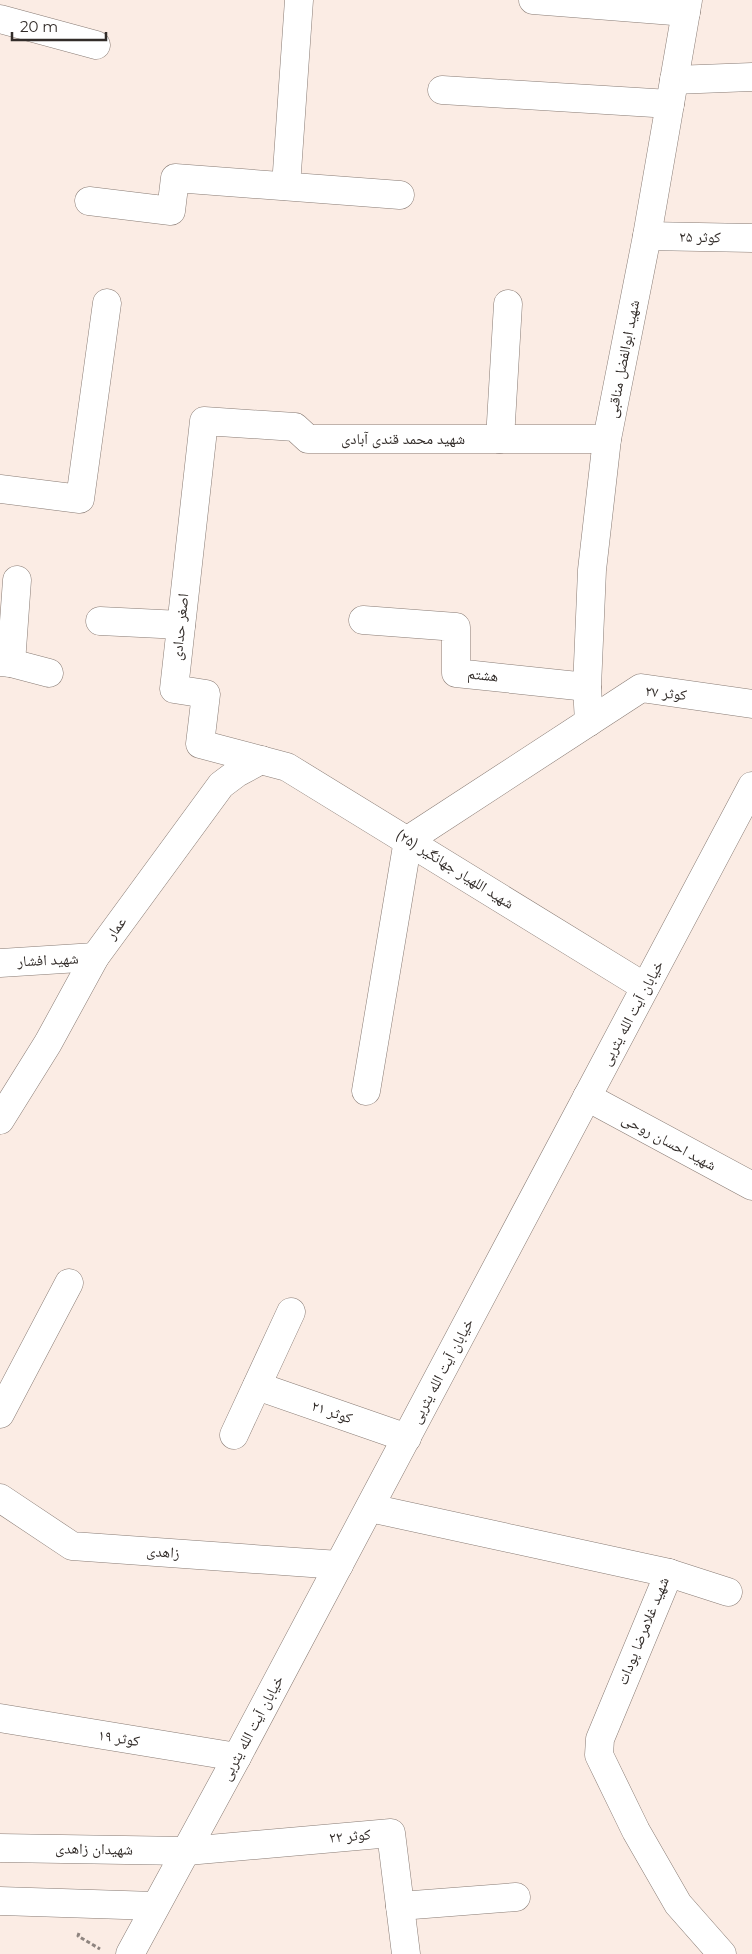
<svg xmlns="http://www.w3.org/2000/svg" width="752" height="1954" font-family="Montserrat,'Noto Naskh Arabic',sans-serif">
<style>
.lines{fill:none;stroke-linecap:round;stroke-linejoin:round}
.minor-casing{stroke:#887b74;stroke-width:29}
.major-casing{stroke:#887b74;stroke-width:29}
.path{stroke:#8e847f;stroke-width:3;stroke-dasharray:4 2.5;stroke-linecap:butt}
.minor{stroke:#fff;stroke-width:28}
.major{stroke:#fff;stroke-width:28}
.labels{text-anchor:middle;stroke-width:4;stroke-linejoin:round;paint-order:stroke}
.street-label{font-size:15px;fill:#322c29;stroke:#fff}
</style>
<rect width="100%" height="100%" fill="#fbece4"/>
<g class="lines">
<defs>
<g id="minor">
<polyline points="533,0 686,12"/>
<polyline points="0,19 96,45"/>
<polyline points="674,80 752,77"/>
<polyline points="442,90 670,104"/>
<polyline points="286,186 299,0"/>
<polyline points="89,201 171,211 175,178 400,195"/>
<polyline points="647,236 752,238"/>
<polyline points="500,439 508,304"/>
<polyline points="607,439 308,439 295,427 204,421 174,689 206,694 200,744 287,767 645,987"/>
<polyline points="0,489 80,499 107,303"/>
<polyline points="363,620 456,627 456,673 587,687"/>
<polyline points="100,621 181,625"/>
<polyline points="0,662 11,663 49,673"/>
<polyline points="11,663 17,580"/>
<polyline points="589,722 587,687 592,570 607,439 647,236 688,0"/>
<polyline points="0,963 95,957"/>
<polyline points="366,1091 408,840 641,688 752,704"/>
<polyline points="587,1097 752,1186"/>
<polyline points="0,1120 48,1043 95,957 221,785 237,773 261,760"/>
<polyline points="257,1386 407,1438"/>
<polyline points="0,1414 69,1283"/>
<polyline points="234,1435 291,1312"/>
<polyline points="0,1498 72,1546 339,1565"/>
<polyline points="370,1508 669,1573 728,1592"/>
<polyline points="669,1573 600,1739 599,1755 636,1831 678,1904 722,1954"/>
<polyline points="0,1718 237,1757"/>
<polyline points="187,1851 391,1833 406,1954"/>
<polyline points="400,1906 516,1897"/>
</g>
<g id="major">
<polyline points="0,1848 187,1851"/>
<polyline points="0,1901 155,1906"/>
<polyline points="130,1954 237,1757 752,786"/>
</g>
</defs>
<use href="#minor" class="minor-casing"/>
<use href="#major" class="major-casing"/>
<polyline class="path" points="79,1933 78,1936 100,1949"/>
<use href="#minor" class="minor"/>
<use href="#major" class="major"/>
</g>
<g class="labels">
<g class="street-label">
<text transform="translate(700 237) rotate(1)" y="5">کوثر ۲۵</text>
<text transform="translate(623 359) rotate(-79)" y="5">شهید ابوالفضل مناقبی</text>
<text x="403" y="444">شهید محمد قندی آبادی</text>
<text transform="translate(180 627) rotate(-84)" y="5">اصغر حدادی</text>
<text transform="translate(483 675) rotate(6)" y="5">هشتم</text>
<text transform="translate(666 693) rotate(6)" y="5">کوثر ۲۷</text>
<text transform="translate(455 869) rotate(32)" y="5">شهید اللهیار جهانگیر (۲۵)</text>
<text transform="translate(116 928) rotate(-54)" y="5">عمار</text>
<text transform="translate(48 960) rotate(-3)" y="5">شهید افشار</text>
<text transform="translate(632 1013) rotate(-62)" y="5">خیابان آیت الله یثربی</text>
<text transform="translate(669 1142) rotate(28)" y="5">شهید احسان روحی</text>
<text transform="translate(442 1371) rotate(-62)" y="5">خیابان آیت الله یثربی</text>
<text transform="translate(332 1412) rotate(19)" y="5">کوثر ۲۱</text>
<text transform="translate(163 1552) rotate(4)" y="5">زاهدی</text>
<text transform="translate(643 1631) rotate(-68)" y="5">شهید غلامرضا پودات</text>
<text transform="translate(252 1728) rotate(-62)" y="5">خیابان آیت الله یثربی</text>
<text transform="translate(119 1738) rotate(9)" y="5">کوثر ۱۹</text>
<text transform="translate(350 1836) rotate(-5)" y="5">کوثر ۲۲</text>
<text transform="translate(94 1849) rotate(1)" y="5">شهیدان زاهدی</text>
</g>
</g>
<path d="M12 32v8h94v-8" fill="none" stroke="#322c29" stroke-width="2.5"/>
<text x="20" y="32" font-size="15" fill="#322c29" stroke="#ffffff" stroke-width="4" paint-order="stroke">20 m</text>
</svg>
